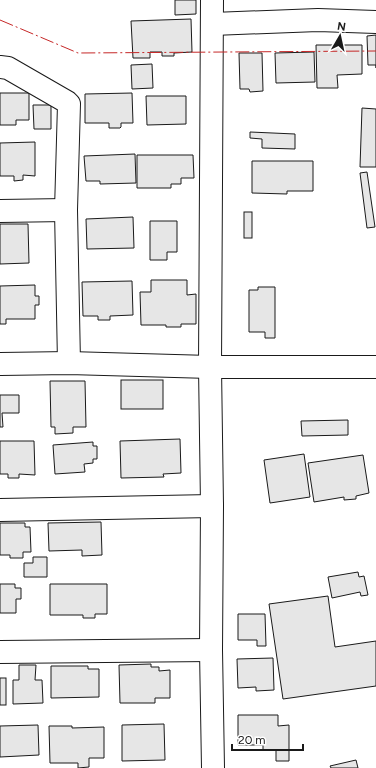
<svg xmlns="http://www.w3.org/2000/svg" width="376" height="768" font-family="Figtree,sans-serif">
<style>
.building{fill:#e6e6e6;stroke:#1a1a1a}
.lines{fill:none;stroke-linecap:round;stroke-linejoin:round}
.minor-casing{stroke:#1a1a1a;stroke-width:24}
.minor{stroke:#fff;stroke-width:22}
.power{stroke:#c62828;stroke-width:1;stroke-dasharray:14 3 2 3;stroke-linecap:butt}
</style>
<rect width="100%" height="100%" fill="#fff"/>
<g class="building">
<polygon points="175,0 196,0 196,14 175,15"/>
<polygon points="191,19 192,52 174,53 174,56 162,56 162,52 150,52 150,58 133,58 131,21"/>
<polygon points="376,35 376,68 376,65 368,65 367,36"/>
<polygon points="316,45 362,45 362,74 337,75 338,88 317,88"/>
<polygon points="314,52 315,82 276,83 275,53"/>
<polygon points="239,53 262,53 263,91 250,92 249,89 240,89"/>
<polygon points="152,64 153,88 132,89 131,65"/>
<polygon points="0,93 29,93 29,120 16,120 16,125 0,125"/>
<polygon points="132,93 133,123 121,123 121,127 120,128 109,128 109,123 85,123 85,94"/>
<polygon points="146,96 186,96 186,124 147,125"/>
<polygon points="33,105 51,105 51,129 34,129"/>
<polygon points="362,108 376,109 376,167 360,167"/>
<polygon points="250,132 295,134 295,149 262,148 262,139 250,138"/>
<polygon points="35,142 35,176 23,175 23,180 14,181 14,176 0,176 0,143"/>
<polygon points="135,154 136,183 100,184 100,181 86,181 84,156"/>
<polygon points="137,155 193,155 194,178 181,178 181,184 171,184 171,188 137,188"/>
<polygon points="252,161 313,161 313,191 287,191 287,194 252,193"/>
<polygon points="367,172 375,227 367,228 360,173"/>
<rect x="244" y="212" width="8" height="26"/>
<polygon points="133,217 134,248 87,249 86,219"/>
<polygon points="150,221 177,221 177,252 167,252 167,260 150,260"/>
<polygon points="0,224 28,224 29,263 0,264"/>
<polygon points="151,280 187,280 187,295 196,294 196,324 181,324 181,327 166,327 166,325 141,325 140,292 151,292"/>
<polygon points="132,281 133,315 110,316 110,320 98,320 98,316 83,316 82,282"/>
<polygon points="35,285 35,296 39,296 39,305 35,305 35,319 6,319 6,324 0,324 0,286"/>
<polygon points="258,287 275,287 275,338 265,338 265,332 249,332 249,290 258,290"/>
<rect x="121" y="380" width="42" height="29"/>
<polygon points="50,381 85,381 86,427 73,427 73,433 55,434 55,427 51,427"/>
<polygon points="0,395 19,395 19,413 2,413 3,427 0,427"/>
<polygon points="348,420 348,435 302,436 301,421"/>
<polygon points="180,439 181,473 163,474 164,477 121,478 120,441"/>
<polygon points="0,441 34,441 35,475 19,474 19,478 8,478 8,474 0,474"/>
<polygon points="93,442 93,446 97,446 97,459 93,459 93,463 84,464 85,472 55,474 53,445"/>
<polygon points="304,454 310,497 270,503 264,460"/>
<polygon points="363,455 369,493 356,496 356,499 344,500 344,497 314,502 308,463"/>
<polygon points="101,522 102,555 82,556 82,550 49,551 48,523"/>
<polygon points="0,523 25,523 25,527 30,527 31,552 23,552 23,558 10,558 10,555 0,555"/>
<polygon points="33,557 47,557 47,577 24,577 24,563 33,563"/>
<polygon points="358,572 359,577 364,576 368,595 361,596 360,592 332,598 328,577"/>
<polygon points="0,584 15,584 15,588 21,588 21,599 16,599 16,613 0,613"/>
<polygon points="50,584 107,584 107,614 95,614 95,618 83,618 83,615 50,615"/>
<polygon points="328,596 335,647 376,641 376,686 283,699 269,604"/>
<polygon points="238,614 265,614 266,646 257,646 257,640 238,640"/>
<polygon points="273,658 274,690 256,691 256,687 238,688 237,659"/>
<polygon points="151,664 151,667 159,667 159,671 170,670 170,698 155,698 155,703 120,703 119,665"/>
<polygon points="19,665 36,665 35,680 42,680 43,703 13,704 13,680 19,680"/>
<polygon points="51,666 88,666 88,669 99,669 99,697 51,698"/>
<rect x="0" y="678" width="6" height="27"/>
<polygon points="238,715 278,715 278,726 289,725 289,761 276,761 276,750 263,750 263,745 238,745"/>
<polygon points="164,724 165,760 122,761 122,725"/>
<polygon points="38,725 39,755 0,757 0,726"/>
<polygon points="49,726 72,726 72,728 104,727 104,758 89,758 89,767 78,768 78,763 50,763"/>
<polygon points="356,760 358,768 331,768 330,766"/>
</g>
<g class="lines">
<defs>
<g id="minor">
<polyline points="212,0 210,367 212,506 211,650 213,768"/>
<polyline points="213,24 318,20 376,22"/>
<polyline points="0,67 8,68 67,102 69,104 66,210 69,363"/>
<polyline points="0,211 66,210"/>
<polyline points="0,364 69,363 210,367 376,367"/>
<polyline points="0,510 212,506"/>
<polyline points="0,652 211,650"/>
</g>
</defs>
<use href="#minor" class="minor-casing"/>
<use href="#minor" class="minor"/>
<polyline class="power" points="0,20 78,53 376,51"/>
</g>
<g transform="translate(340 36) rotate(9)" stroke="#ffffff" stroke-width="3" paint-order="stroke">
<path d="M0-3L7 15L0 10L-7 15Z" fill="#1a1a1a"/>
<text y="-6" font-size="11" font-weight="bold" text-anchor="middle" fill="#1a1a1a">N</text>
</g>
<path d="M232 744v6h71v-6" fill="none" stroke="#1a1a1a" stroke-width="2"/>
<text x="238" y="744" font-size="12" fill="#1a1a1a" stroke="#ffffff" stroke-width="3" paint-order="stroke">20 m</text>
</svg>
